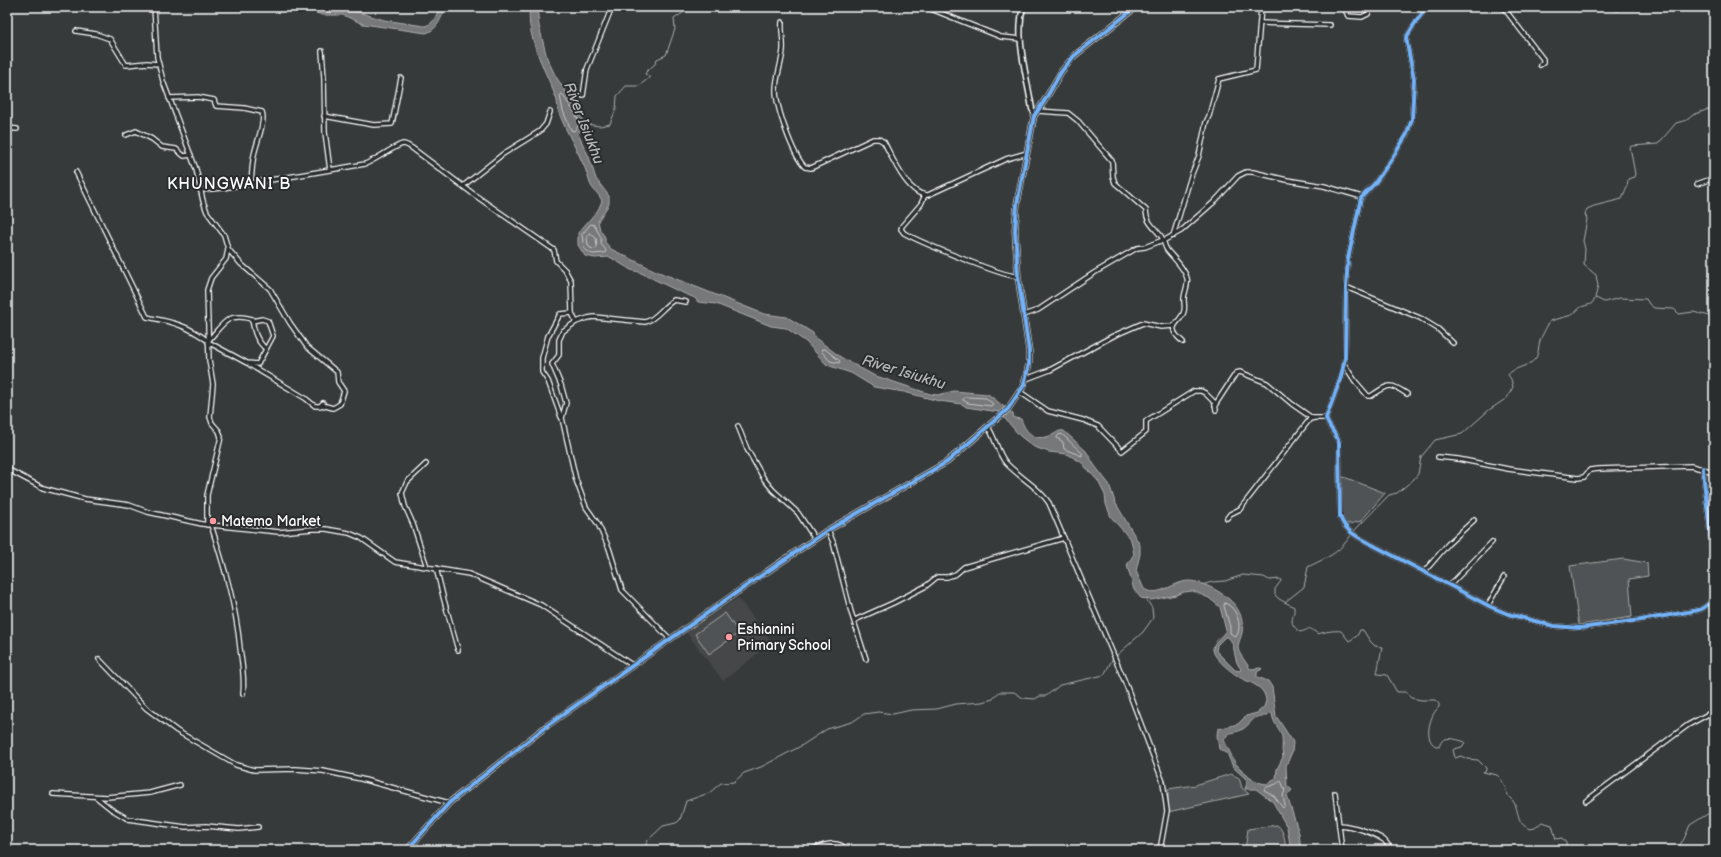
<svg xmlns="http://www.w3.org/2000/svg" width="1721" height="857" font-family="'Balsamiq Sans',sans-serif">
<style>
.built{fill:#444748}
.green{fill:#505354;stroke:#a8a9aa}
.water{fill:#767879;stroke:#adaeaf;fill-rule:evenodd}
.lines{fill:none;stroke-linecap:round;stroke-linejoin:round}
.shore{stroke:#c8c9c9;stroke-width:1}
.stream{stroke:#adaeaf;stroke-width:1}
.minor-casing{stroke:#fff;stroke-width:6}
.tertiary-casing{stroke:#fff;stroke-width:7}
.minor{stroke:#2a2d2e;stroke-width:3.5}
.tertiary{stroke:#2a2d2e;stroke-width:4}
.cycleway-casing{stroke:#2a2d2e;stroke-width:6}
.cycleway{stroke:#73b2f8;stroke-width:4}
.poi-dot{fill:#ff9aa2;stroke:#2a2d2e;stroke-width:1.5}
.labels{text-anchor:middle;stroke-width:4;stroke-linejoin:round;paint-order:stroke}
.poi-label{font-size:14px;fill:#fff;stroke:#2a2d2e;text-anchor:start}
.water-label{font-size:15px;font-style:italic;fill:#b4b5b5;stroke:#2a2d2e}
.quarter-label{font-size:16px;letter-spacing:1px;fill:#fff;stroke:#2a2d2e}
</style>
<rect width="100%" height="100%" fill="#373a3b"/>
<filter id="ink" filterUnits="userSpaceOnUse"><feTurbulence type="fractalNoise" baseFrequency=".025" numOctaves="2"/><feDisplacementMap in="SourceGraphic" scale="8" xChannelSelector="R" yChannelSelector="G"/><feConvolveMatrix kernelMatrix="1 2 1 2 8 2 1 2 1" color-interpolation-filters="sRGB"/></filter>
<g filter="url(#ink)">
<polygon class="built" points="738,598 772,642 723,681 686,632"/>
<g class="green">
<polygon points="1344,477 1385,493 1361,521 1350,524 1345,523 1342,514 1341,478"/>
<polygon points="1623,559 1647,563 1648,576 1629,579 1632,617 1579,625 1570,566"/>
<polygon points="725,613 739,633 709,654 695,634"/>
<polygon points="1231,774 1239,778 1242,788 1249,794 1168,812 1168,789 1195,785"/>
<path d="M1277 825C1284 830 1286 842 1285 850H1245L1248 829Z"/>
</g>
<g class="water">
<path d="M295 7 345 8 384 20 424 26C434 25 436 15 440 7H446C441 17 438 30 426 33L363 24 343 15H323Z"/>
<path d="M530 7H537L539 26 547 58 555 75 586 124 585 130 580 131 578 134 589 157 596 179 609 196V204L598 221 600 230 605 237V242L611 249 656 271 764 314 787 317 813 333 814 337 842 358 873 375 930 394 938 395 954 391 988 394 1013 414 1014 418 1021 419C1026 434 1036 442 1052 435 1057 433 1058 430 1064 431L1086 451 1095 466 1109 484 1115 502 1140 545V554L1136 571 1144 589C1158 598 1173 582 1188 581 1197 581 1206 585 1214 589 1232 599 1245 611 1242 633 1241 637 1238 643 1238 648 1238 653 1247 663 1250 669L1261 668 1262 669 1257 672V677L1268 681 1272 687 1276 716 1293 742 1292 752 1286 766 1287 786 1292 790 1287 796 1299 833 1301 850H1291L1287 827 1273 802 1256 789H1245L1247 783 1246 779 1233 767 1227 753 1219 749 1217 735 1218 729 1238 724 1246 716 1257 713 1264 707 1266 701C1265 686 1250 683 1239 677 1232 672 1212 658 1213 648 1214 641 1223 636 1226 630L1220 607 1209 598 1193 591 1184 592 1176 595 1151 600 1141 598 1134 590 1127 565 1134 554 1131 540 1111 517 1106 504 1105 495 1098 481 1081 462 1067 454 1049 452 1034 447 1020 436 999 412 966 407 962 404 939 401 904 392 874 387 851 373 827 365 806 342 786 328 771 326 716 304 698 302 695 298 678 291 639 272 631 270 610 257 595 258 585 256 578 245V233L598 210 602 201C599 193 592 190 590 183 588 178 587 173 585 168 577 149 566 132 559 113 557 107 558 100 555 95 545 70 525 34 530 7ZM1225 637H1228C1237 646 1232 659 1241 669L1240 671 1235 670 1216 651 1217 645ZM1270 713H1272C1273 725 1280 727 1282 737 1283 744 1281 749 1283 757L1277 769 1276 779 1267 784 1261 783 1250 778 1235 763 1224 740 1228 734C1232 732 1239 732 1243 729 1253 722 1252 715 1267 716Z"/>
</g>
<g class="lines">
<g class="shore">
<polygon points="562,94 575,113 580,124 574,131 571,130 563,111 560,96"/>
<polygon points="591,224 594,225 601,237 601,244 606,250 605,253 592,254 584,249 582,235"/>
<polygon points="590,233 596,238 597,247 596,249 590,248 588,245 587,238"/>
<polygon points="822,349 825,349 840,361 839,363 830,361 822,352"/>
<polygon points="966,397 986,398 993,404 991,406 968,403 963,400"/>
<polygon points="1060,434 1063,435 1082,453 1082,456 1064,449 1063,442 1057,438"/>
<path d="M1225 603C1237 608 1243 626 1236 637L1230 633V627L1224 606Z"/>
<polygon points="1281,781 1285,790 1283,796 1285,806 1283,808 1274,796 1264,790 1265,788 1276,784"/>
</g>
<g class="stream">
<polyline points="585,124 600,126 610,124 616,109 617,96 626,86 639,86 649,78 649,76 645,74 646,72 655,64 657,59 666,55 675,29 674,19 684,12 687,7"/>
<path d="M1595 298 1598 286 1596 275 1584 265 1585 249 1583 241 1587 219 1585 214 1587 209 1594 206 1622 199C1624 192 1628 187 1628 179L1634 177 1635 174 1630 147 1632 146 1658 144 1676 123 1687 120 1693 115 1714 107"/>
<path d="M1354 531 1389 495 1397 493 1413 480 1418 474 1421 457 1435 440 1462 434 1489 410 1507 398 1513 387 1511 379 1508 375C1513 367 1529 367 1535 359 1539 354 1538 347 1540 341 1541 337 1548 324 1550 321L1572 315 1581 307 1591 304 1596 298 1604 302 1620 298 1646 299 1649 304 1654 308 1674 309 1679 314 1693 312 1714 317"/>
<path d="M1202 585 1212 582 1225 581 1243 575 1264 577 1269 580 1280 579 1281 581 1275 589V595L1279 599 1294 607C1295 619 1286 621 1300 632 1313 629 1305 625 1318 634 1323 632 1335 630 1341 631L1349 641 1357 636 1360 630H1363L1370 641 1375 646 1382 647 1377 674 1387 675 1397 692C1408 692 1404 691 1411 698L1421 700H1435L1439 704V707C1429 715 1422 744 1439 747 1440 745 1440 743 1442 741 1445 736 1460 740 1465 742L1462 747 1454 749 1453 750 1455 758 1461 756 1467 759 1478 760 1486 768V770L1483 772 1497 775C1506 783 1504 788 1509 797 1510 798 1512 800 1513 801 1520 812 1516 824 1530 829L1535 828 1542 822 1552 825 1556 839 1562 838 1566 843 1567 850"/>
<path d="M1285 602 1304 587 1308 567C1327 557 1338 555 1351 535"/>
<polyline points="1116,656 1143,632 1153,618 1152,608 1146,599"/>
<polyline points="644,850 648,840 663,826 676,823 680,820 686,801 709,793 721,783 734,782 744,773 761,767 801,746 827,729 852,722 864,714 878,712 893,714 911,710 937,709 956,704 982,702 993,699 999,692 1014,692 1023,698 1035,699 1040,696 1046,696 1060,685 1104,675 1113,658"/>
<polyline points="1676,850 1684,839 1690,825 1714,810"/>
</g>
<defs>
<g id="minor">
<polyline points="154,7 157,57 163,81 196,169 203,201 207,212 224,235 228,249 226,259 211,278 207,290 209,360 213,384 210,417 212,423 219,431 221,437 207,495 207,525"/>
<polyline points="926,7 1001,37 1021,39"/>
<polyline points="1344,7 1348,16 1362,17 1368,14 1372,7"/>
<path d="M1427 7 1415 23 1406 38 1414 79 1412 119 1407 134 1393 157 1375 183 1361 198 1348 259 1346 287 1345 358 1341 377 1326 418C1328 427 1337 434 1339 443L1340 516C1345 531 1356 536 1369 543L1491 607 1508 614 1554 626 1580 628 1641 620 1699 610C1704 608 1708 606 1711 600 1720 581 1704 495 1703 468"/>
<polyline points="1503,7 1543,59 1543,63 1540,65"/>
<polyline points="1616,7 1617,8"/>
<polyline points="1713,10 1713,7"/>
<path d="M782 22C781 32 784 41 783 50 782 63 776 76 776 90 776 107 793 156 805 167L811 168 873 139H879L884 142C892 157 908 196 928 195L1006 159 1027 153"/>
<polyline points="1260,23 1330,25"/>
<polyline points="76,31 96,34 110,39 126,65 147,63 158,64"/>
<polyline points="322,51 324,78 325,132 330,170"/>
<polyline points="583,96 587,69 612,7"/>
<path d="M169 98 198 97 214 100 216 106 244 108 262 112C266 121 256 144 254 155 252 164 252 173 251 183"/>
<path d="M1038 111 1068 113 1078 121 1112 161 1113 177 1115 183 1146 210C1146 222 1154 227 1161 236 1164 240 1164 246 1167 250 1174 259 1184 267 1187 278 1189 285 1184 292 1184 299 1184 303 1185 308 1184 311 1181 324 1163 325 1183 342"/>
<polyline points="324,116 374,125 392,124 401,78"/>
<polyline points="7,128 17,129"/>
<polyline points="126,135 136,131 152,139 162,147 176,149 184,156 191,155"/>
<path d="M76 172 147 317C171 322 188 325 208 341 224 323 227 312 252 319 254 332 256 340 266 349"/>
<polyline points="1697,184 1714,178"/>
<polyline points="463,186 503,154 540,131 546,124 550,112"/>
<path d="M200 190 223 188 365 164C374 161 396 145 403 144 406 144 409 146 412 148L476 196 554 250 556 261 565 270 571 281 572 313 576 322 563 331 559 340V355L552 364 561 385 566 403 562 418 576 480 586 507 598 524 609 548 622 590 670 639"/>
<path d="M925 195 921 204 902 226 901 229 904 233C918 241 1005 278 1018 276"/>
<polyline points="1173,236 1191,176 1199,156 1206,122 1209,116 1219,79 1256,70 1261,7"/>
<polyline points="1163,241 1181,231 1214,202 1238,176 1246,172 1253,172 1287,180 1324,186 1362,197"/>
<polyline points="228,249 241,264 270,289 290,323 307,347 337,372 338,382 344,391 340,404 333,408 322,405"/>
<polyline points="1346,287 1420,318 1438,329 1453,343"/>
<polyline points="1024,315 1038,310 1094,273 1137,248 1145,247 1163,240"/>
<path d="M576 322 588 318 594 317 645 322C657 319 663 306 674 300L686 302"/>
<polyline points="208,342 247,363 258,364 273,336 268,321 262,319 252,321"/>
<path d="M1344 364 1355 381 1368 396H1371C1389 384 1390 382 1407 394"/>
<polyline points="250,365 305,398 315,406 320,406 323,403"/>
<polyline points="1026,379 1050,370 1113,336 1143,323 1161,327 1174,326"/>
<polyline points="1020,392 1048,411 1083,420 1098,426 1122,451 1146,432 1146,421 1194,391 1201,391 1205,393 1215,403 1216,410"/>
<polyline points="1215,405 1236,373 1240,372 1267,383 1292,404 1312,418"/>
<polyline points="561,417 548,381 542,372 542,358 548,336 560,314 572,313"/>
<polyline points="738,426 747,449 764,479 773,490 798,513 815,539"/>
<path d="M988 427C996 439 997 452 1006 463 1020 478 1038 486 1049 503L1125 682 1163 782 1167 811 1160 850"/>
<polyline points="1438,457 1458,459 1508,469 1578,478 1584,477 1590,470 1599,469 1691,466 1714,472"/>
<polyline points="426,464 407,482 402,493 405,506 413,524 427,567"/>
<polyline points="7,469 43,488 85,499 129,505 148,512 202,524 279,532 312,529 326,529 349,533 361,538 395,562 469,574 541,605 632,665"/>
<polyline points="1227,518 1230,514 1240,509 1310,419 1314,418 1326,418"/>
<path d="M211 525C224 566 236 605 240 648 242 664 245 678 243 694"/>
<polyline points="828,530 833,542 851,612 866,659"/>
<polyline points="436,568 444,600 458,650"/>
<polyline points="1424,572 1448,544 1474,520"/>
<polyline points="1450,585 1492,542"/>
<polyline points="1488,605 1504,577"/>
<polyline points="855,620 893,603 926,586 937,577 947,577 956,574 964,567 1064,538"/>
<polyline points="99,659 146,708 177,731 236,765 254,770 296,769 323,771 361,779 449,803"/>
<polyline points="1335,793 1342,850"/>
<polyline points="53,794 107,797 150,793 180,785"/>
<polyline points="96,797 111,809 128,819 185,827 206,826 239,829 258,827"/>
<polyline points="1586,801 1688,725 1714,711"/>
<path d="M1339 825C1353 826 1372 832 1384 840 1387 843 1389 847 1392 850"/>
<path d="M810 850C822 846 837 838 847 850"/>
</g>
<g id="tertiary">
<path d="M1023 7C1015 40 1027 76 1032 109L1035 114"/>
<polyline points="407,850 450,802 548,725 733,595 828,530 947,462 1008,409 1024,385 1029,364 1029,351 1018,276 1015,230 1017,204 1034,116 1045,100 1061,72 1074,56 1136,7"/>
</g>
</defs>
<use href="#minor" class="minor-casing"/>
<use href="#tertiary" class="tertiary-casing"/>
<use href="#minor" class="minor"/>
<use href="#tertiary" class="tertiary"/>
<defs>
<g id="cycleway">
<path d="M1427 7 1415 23 1406 38 1414 79 1412 119 1407 134 1393 157 1375 183 1361 198 1348 259 1346 287 1345 358 1341 377 1326 418C1328 427 1337 434 1339 443L1340 516C1345 531 1356 536 1369 543L1491 607 1508 614 1554 626 1580 628 1641 620 1699 610C1704 608 1708 606 1711 600 1720 581 1704 495 1703 468"/>
<polyline points="407,850 450,802 548,725 733,595 828,530 947,462 1008,409 1024,385 1029,364 1029,351 1018,276 1015,230 1017,204 1034,116 1045,100 1061,72 1074,56 1136,7"/>
</g>
</defs>
<use href="#cycleway" class="cycleway-casing"/>
<use href="#cycleway" class="cycleway"/>
</g>
</g>
<g class="poi-dot">
<circle cx="213" cy="521" r="4"/>
<circle cx="729" cy="637" r="4"/>
</g>
<g class="labels">
<g class="poi-label">
<text x="221" y="526">Matemo Market</text>
<text x="737" y="634">Eshianini<tspan x="737" dy="16">Primary School</tspan></text>
</g>
<g class="water-label">
<text transform="translate(584 123) rotate(69)" y="5">River Isiukhu</text>
<text transform="translate(904 372) rotate(17)" y="5">River Isiukhu</text>
</g>
<g class="quarter-label">
<text x="229" y="189">KHUNGWANI B</text>
</g>
</g>
<rect width="1721" height="857" fill="none" stroke="#2a2d2e" stroke-width="24"/>
<rect x="12" y="12" width="1697" height="833" fill="none" stroke="#fff" stroke-width="1.5" filter="url(#ink)"/>
</svg>
